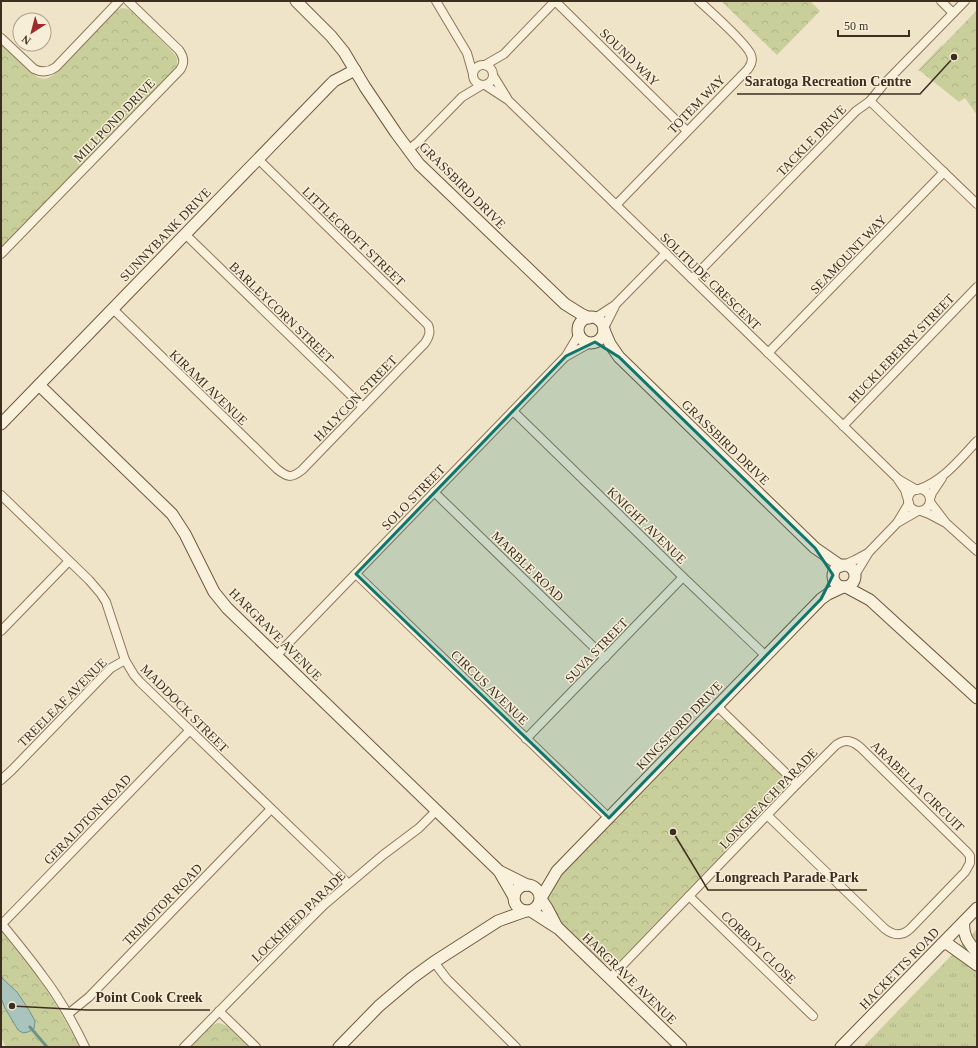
<svg xmlns="http://www.w3.org/2000/svg" width="978" height="1048" font-family="Georgia,serif">
<style>
.grass{fill:url(#grass-tufts)}
.park{fill:url(#park-crowns)}
.garden{fill:url(#garden-furrows)}
.water{fill:#a9c4bc;stroke:#6f938a}
.lines{fill:none;stroke-linecap:round;stroke-linejoin:round}
.stream{stroke:#6f938a;stroke-width:3}
.street-casing{stroke:#8d765c;stroke-width:10}
.secondary-casing{stroke:#6f573f;stroke-width:13}
.street{stroke:#faf1dc;stroke-width:8}
.secondary{stroke:#faf1dc;stroke-width:11}
.marked{fill:#0f766e;fill-opacity:0.2;stroke:#0f766e;stroke-width:3;stroke-linejoin:round}
.labels{text-anchor:middle;stroke-width:3;stroke-linejoin:round;paint-order:stroke}
.street-label{font-size:13px;fill:#3d2e20;stroke:#f7eed8}
.leader{fill:none;stroke:#3d2e20;stroke-width:1.5}
.callout-dot{fill:#3d2e20;stroke:#f7eed8;stroke-width:1.5}
.callout-label{font-size:14px;text-anchor:middle;font-weight:bold;fill:#3d2e20;stroke:#f7eed8;stroke-width:3;stroke-linejoin:round;paint-order:stroke}
</style>
<defs>
<pattern id="grass-tufts" width="24" height="20" patternUnits="userSpaceOnUse"><rect width="24" height="20" fill="#c9cf9b"/><path d="M3 7l-1-3M5 7V3M7 7l1-3M15 17l-1-3M17 17v-4M19 17l1-3" fill="none" stroke="#aeb285"/></pattern>
<pattern id="park-crowns" width="20" height="18" patternUnits="userSpaceOnUse"><rect width="20" height="18" fill="#c9cf9b"/><path d="M2 6a3 3 0 1 1 6 0M12 15a3 3 0 1 1 6 0" fill="none" stroke="#aeb285"/></pattern>
<pattern id="garden-furrows" width="10" height="10" patternUnits="userSpaceOnUse"><rect width="10" height="10" fill="#c9cf9b"/><path d="M-1 1l2-2M0 10L10 0M9 11l2-2" fill="none" stroke="#aeb285"/></pattern>
</defs>
<rect width="100%" height="100%" fill="#f0e4c8"/>
<polygon class="grass" points="977,929 977,1047 863,1047"/>
<g class="park">
<polygon points="722,1 810,1 820,11 777,55 722,2"/>
<path d="M122 8 128 9 132 11 171 50 175 55 177 58V65L172 72 1 249V43L37 77C43 79 47 80 53 75L114 12 117 10Z"/>
<polygon points="977,10 977,115 965,98 959,102 919,70"/>
<path d="M716 719 723 720 726 721 782 776C785 781 786 785 783 791L620 960C614 964 610 966 603 963L563 924 557 917 547 898 558 878 565 871 708 723Z"/>
<polygon points="1,931 43,984 55,1003 80,1047 6,1047 1,1038"/>
<path d="M218 1023C230 1024 241 1039 249 1047H191C198 1040 208 1025 218 1023Z"/>
</g>
<polygon class="garden" points="942,45 945,50 920,71 918,70"/>
<polygon class="water" points="1,976 3,979 17,992 29,1010 35,1021 34,1029 28,1032 23,1033 18,1030 5,1008 1,998"/>
<g class="lines">
<polyline class="stream" points="30,1027 47,1047"/>
<defs>
<g id="street">
<polyline points="436,1 467,53 473,74"/>
<polyline points="555,1 687,131"/>
<polyline points="941,1 953,13"/>
<path d="M1 38 34 69C42 73 49 72 56 67L119 1"/>
<circle cx="483" cy="75" r="10"/>
<polyline points="485,65 504,54 555,1"/>
<polyline points="494,77 507,98"/>
<polyline points="485,85 508,100 897,478 905,490 908,500"/>
<polyline points="870,101 977,204"/>
<polyline points="408,150 418,142 462,97 482,85"/>
<path d="M616 205 748 69C751 65 753 60 751 55 748 45 709 10 699 1"/>
<polyline points="185,234 363,407"/>
<path d="M1 254 180 70C185 63 184 57 179 50L128 1"/>
<polyline points="692,279 856,111 870,101 883,85 965,1"/>
<path d="M113 309 277 469C287 477 291 479 302 470L425 343C429 337 431 332 428 325L258 159"/>
<polyline points="595,318 615,305 666,253"/>
<polyline points="604,328 615,306"/>
<polyline points="768,353 944,172"/>
<polyline points="567,356 590,343"/>
<polyline points="513,411 683,577 766,656"/>
<polyline points="843,426 977,287"/>
<polyline points="898,479 917,490"/>
<path d="M919 489C943 481 960 459 977 441"/>
<circle cx="919" cy="500" r="11"/>
<polyline points="434,492 605,658"/>
<polyline points="1,495 89,580 101,594 106,602 125,660 134,675 140,682 341,876 348,884"/>
<polyline points="930,499 932,493 942,478"/>
<polyline points="930,502 946,523 977,551"/>
<polyline points="921,511 929,514 944,522"/>
<polyline points="897,523 909,503"/>
<polyline points="844,565 855,560 868,553"/>
<polyline points="356,574 609,818"/>
<polyline points="855,575 869,552 897,523 918,511"/>
<polyline points="1,631 69,561"/>
<polyline points="277,655 566,356 579,334"/>
<polyline points="717,706 797,784"/>
<polyline points="526,739 683,577"/>
<polyline points="1,780 12,770 104,675 111,668 125,660"/>
<polyline points="689,896 813,1016"/>
<path d="M1 923C15 940 29 957 42 975 59 997 73 1022 85 1047"/>
<polyline points="2,924 190,730"/>
<polyline points="434,962 447,979 516,1047"/>
<path d="M610 978 797 784 836 745C846 738 853 741 861 748L967 852 970 856V863L965 872 910 929C901 937 893 935 885 929L767 815"/>
<polyline points="219,1011 256,1047"/>
<polyline points="68,1014 89,997 271,809"/>
<polyline points="184,1047 302,927 324,905 383,855 419,828 437,810"/>
</g>
<g id="secondary">
<polyline points="296,1 331,36 344,52 365,87 396,133 419,164 565,304 581,314 589,318"/>
<circle cx="591" cy="330" r="13"/>
<polyline points="604,330 610,344 619,357 815,548 841,566"/>
<polyline points="39,385 172,514 185,534 214,592 227,608 499,871 514,897"/>
<polyline points="1,424 329,86 334,81 355,70"/>
<circle cx="844" cy="576" r="11"/>
<polyline points="846,587 870,600 977,698"/>
<polyline points="499,871 527,885"/>
<circle cx="527" cy="898" r="13"/>
<polyline points="541,898 557,871 821,599 828,594 843,587"/>
<polyline points="541,899 547,908 557,927"/>
<polyline points="531,911 559,929 681,1047"/>
<path d="M964 922C962 935 969 943 977 953"/>
<polyline points="942,944 948,944 952,947 977,965"/>
<polyline points="339,1047 379,1006 412,978 434,962 498,921 526,911"/>
<polyline points="841,1047 977,908"/>
</g>
</defs>
<use href="#street" class="street-casing"/>
<use href="#secondary" class="secondary-casing"/>
<use href="#street" class="street"/>
<use href="#secondary" class="secondary"/>
</g>
<path class="marked" d="M595 342 619 357 815 548 833 575 821 599 609 818 356 574 566 356Z"/>
<g class="labels">
<g class="street-label">
<text transform="translate(630 57) rotate(44)" y="5">SOUND WAY</text>
<text transform="translate(696 104) rotate(-46)" y="5">TOTEM WAY</text>
<text transform="translate(114 120) rotate(-46)" y="5">MILLPOND DRIVE</text>
<text transform="translate(811 140) rotate(-46)" y="5">TACKLE DRIVE</text>
<text transform="translate(463 185) rotate(45)" y="5">GRASSBIRD DRIVE</text>
<text transform="translate(165 234) rotate(-46)" y="5">SUNNYBANK DRIVE</text>
<text transform="translate(354 236) rotate(44)" y="5">LITTLECROFT STREET</text>
<text transform="translate(848 254) rotate(-46)" y="5">SEAMOUNT WAY</text>
<text transform="translate(711 281) rotate(44)" y="5">SOLITUDE CRESCENT</text>
<text transform="translate(282 312) rotate(44)" y="5">BARLEYCORN STREET</text>
<text transform="translate(901 348) rotate(-46)" y="5">HUCKLEBERRY STREET</text>
<text transform="translate(209 387) rotate(44)" y="5">KIRAMI AVENUE</text>
<text transform="translate(355 398) rotate(-46)" y="5">HALYCON STREET</text>
<text transform="translate(726 442) rotate(44)" y="5">GRASSBIRD DRIVE</text>
<text transform="translate(413 497) rotate(-46)" y="5">SOLO STREET</text>
<text transform="translate(647 525) rotate(44)" y="5">KNIGHT AVENUE</text>
<text transform="translate(528 566) rotate(44)" y="5">MARBLE ROAD</text>
<text transform="translate(276 634) rotate(45)" y="5">HARGRAVE AVENUE</text>
<text transform="translate(596 650) rotate(-46)" y="5">SUVA STREET</text>
<text transform="translate(490 687) rotate(44)" y="5">CIRCUS AVENUE</text>
<text transform="translate(62 702) rotate(-45)" y="5">TREELEAF AVENUE</text>
<text transform="translate(185 708) rotate(45)" y="5">MADDOCK STREET</text>
<text transform="translate(679 725) rotate(-46)" y="5">KINGSFORD DRIVE</text>
<text transform="translate(918 786) rotate(44)" y="5">ARABELLA CIRCUIT</text>
<text transform="translate(768 798) rotate(-46)" y="5">LONGREACH PARADE</text>
<text transform="translate(87 819) rotate(-46)" y="5">GERALDTON ROAD</text>
<text transform="translate(162 904) rotate(-46)" y="5">TRIMOTOR ROAD</text>
<text transform="translate(298 916) rotate(-44)" y="5">LOCKHEED PARADE</text>
<text transform="translate(759 947) rotate(44)" y="5">CORBOY CLOSE</text>
<text transform="translate(899 968) rotate(-46)" y="5">HACKETTS ROAD</text>
<text transform="translate(630 978) rotate(44)" y="5">HARGRAVE AVENUE</text>
</g>
</g>
<path class="leader" d="M954 57L920 94H737M673 832L708 890H867M12 1006L87 1010H210"/>
<g class="callout-dot">
<circle cx="954" cy="57" r="4"/>
<circle cx="673" cy="832" r="4"/>
<circle cx="12" cy="1006" r="4"/>
</g>
<g class="callout-label">
<text x="828" y="86">Saratoga Recreation Centre</text>
<text x="787" y="882">Longreach Parade Park</text>
<text x="149" y="1002">Point Cook Creek</text>
</g>
<rect width="978" height="1048" fill="none" stroke="#3d2e20" stroke-width="4"/>
<g transform="translate(32 32) rotate(216)"><circle r="19" fill="#f7eed8" stroke="#ada18e"/>
<path d="M0-3L7 15L0 10L-7 15Z" fill="#9e2a2b"/>
<text y="-6" font-size="11" font-weight="bold" text-anchor="middle" fill="#3d2e20">N</text>
</g>
<path d="M838 30v6h71v-6" fill="none" stroke="#3d2e20" stroke-width="2"/>
<text x="844" y="30" font-size="12" fill="#3d2e20" stroke="#f7eed8" stroke-width="3" paint-order="stroke">50 m</text>
</svg>
